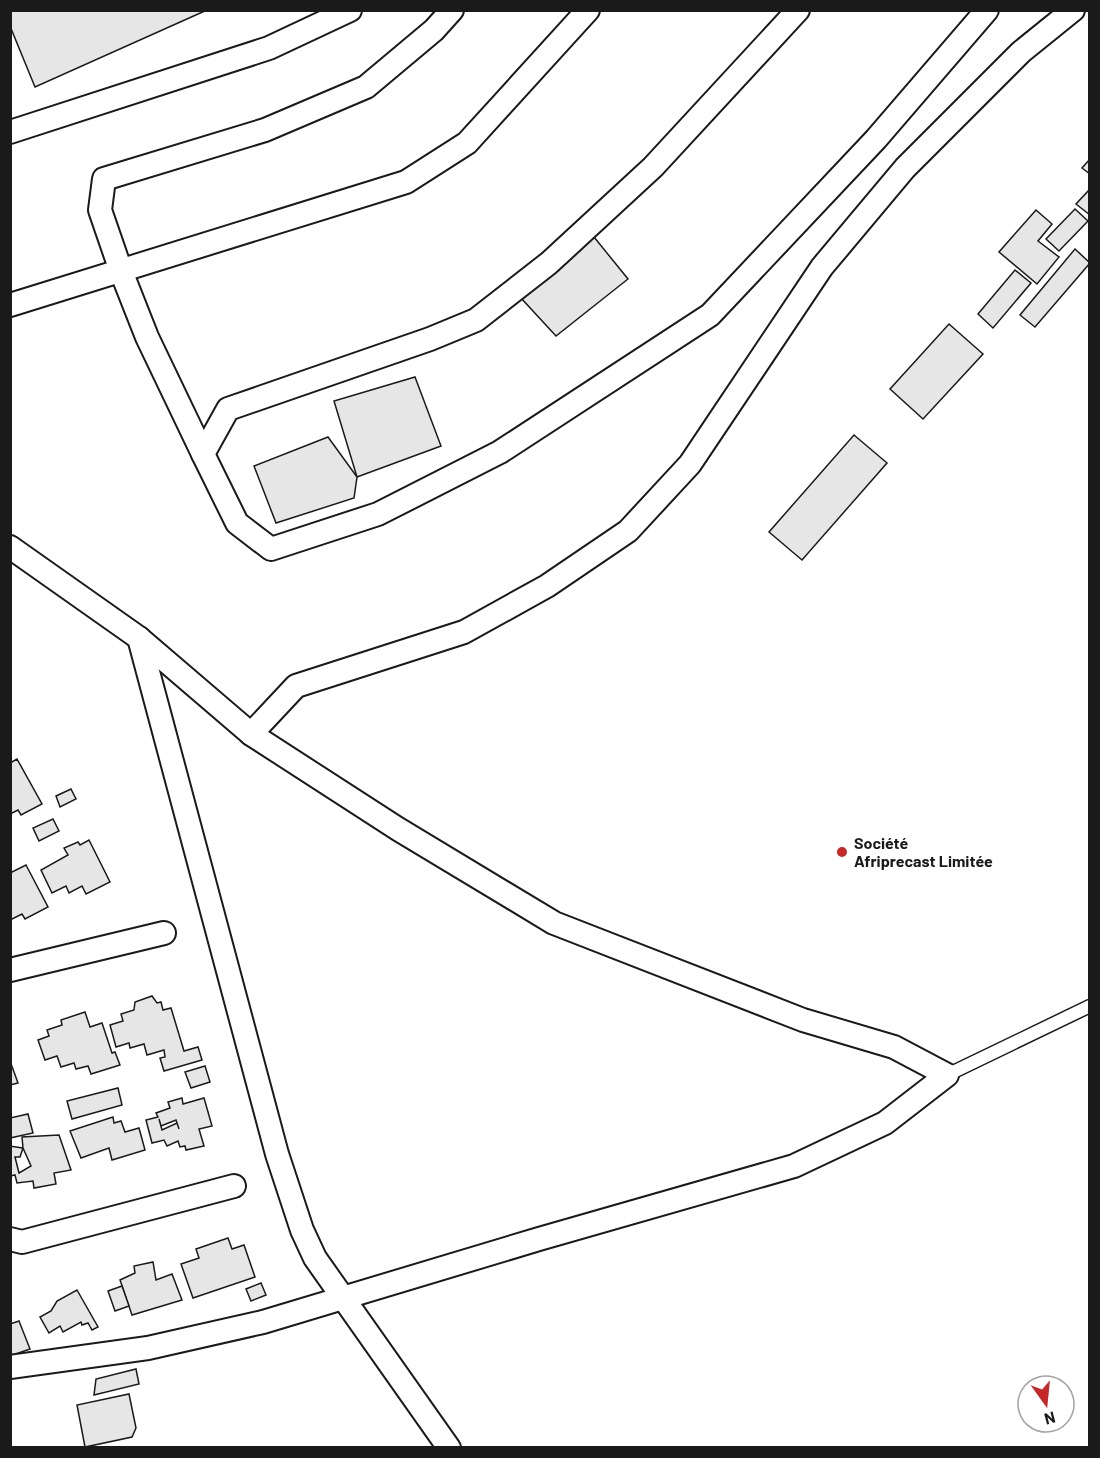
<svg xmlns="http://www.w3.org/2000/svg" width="1100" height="1458" font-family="Barlow,sans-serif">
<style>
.building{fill:#e6e6e6;stroke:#1a1a1a;stroke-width:1.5;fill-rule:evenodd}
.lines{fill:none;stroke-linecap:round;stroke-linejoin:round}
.lane-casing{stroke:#1a1a1a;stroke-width:15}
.street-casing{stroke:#1a1a1a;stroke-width:26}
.lane{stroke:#fff;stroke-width:12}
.street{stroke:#fff;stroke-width:22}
.poi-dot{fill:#c62828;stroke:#fff;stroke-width:2}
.labels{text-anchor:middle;stroke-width:4.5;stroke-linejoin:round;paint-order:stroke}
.poi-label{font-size:16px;font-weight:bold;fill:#1a1a1a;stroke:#fff;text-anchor:start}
</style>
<rect width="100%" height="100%" fill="#fff"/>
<g class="building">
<polygon points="10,10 207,10 35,87 10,26"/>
<polygon points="1090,159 1090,174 1082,168"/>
<polygon points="1090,189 1090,215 1076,204"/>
<polygon points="1075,209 1088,221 1059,251 1046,239"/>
<polygon points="1036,210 1052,224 1038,241 1059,257 1037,284 999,252"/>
<polygon points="594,237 628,279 556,336 521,298"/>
<polygon points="1075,249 1090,263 1035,327 1020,315"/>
<polygon points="1015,270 1031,283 993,328 978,314"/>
<polygon points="949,324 983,354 923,419 890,389"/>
<polygon points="415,377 441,446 357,477 334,401"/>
<polygon points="854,435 887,463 802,560 769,532"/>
<polygon points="328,437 357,477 354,498 276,523 254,466"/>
<polygon points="17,759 42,804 21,815 18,810 10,814 10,763"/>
<polygon points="71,789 76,799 60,807 56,796"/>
<polygon points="53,819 59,831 39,841 33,828"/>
<polygon points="89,840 110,882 86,894 82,886 69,893 66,886 52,893 41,870 68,855 64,848 78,842 80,845"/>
<polygon points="26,865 48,907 25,919 22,914 10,920 10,873"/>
<polygon points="152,996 157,1003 161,1002 163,1010 171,1008 184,1051 198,1047 202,1060 164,1071 160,1058 165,1057 164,1050 147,1055 144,1044 130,1048 129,1043 116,1047 110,1025 123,1021 121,1014 134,1010 135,1002"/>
<polygon points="85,1012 90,1027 102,1023 112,1053 115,1052 120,1065 91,1074 88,1066 76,1069 74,1063 61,1067 57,1056 45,1060 38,1040 49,1036 47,1030 62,1025 61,1020"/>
<polygon points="10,1061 18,1083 10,1085"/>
<polygon points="205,1066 210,1082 191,1088 185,1072"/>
<polygon points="118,1088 122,1105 72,1119 67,1101"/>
<path d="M182 1098 183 1104 204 1098 212 1126 199 1129 204 1146 186 1150 185 1146 180 1147 178 1141 167 1146 164 1140 152 1143 146 1120 158 1117 156 1113 170 1108 168 1102ZM159 1119 161 1126 176 1120 179 1129 177 1123 162 1130Z"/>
<polygon points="28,1114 33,1133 10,1138 10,1118"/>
<polygon points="113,1117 114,1123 121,1121 125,1132 139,1128 145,1150 112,1160 109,1148 81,1158 70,1131"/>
<path d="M59 1135 71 1170 54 1173 56 1184 34 1188 33 1181 17 1183 15 1175 10 1176V1146L23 1148 22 1137ZM23 1148 31 1166 19 1173 15 1157H20Z"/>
<polygon points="228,1238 232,1249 244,1245 255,1277 193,1298 181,1264 199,1258 196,1249"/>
<polygon points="153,1262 156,1280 172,1274 182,1300 132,1315 120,1280 135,1273 134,1266"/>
<polygon points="261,1283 266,1295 251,1301 246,1289"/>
<polygon points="122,1286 129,1306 115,1311 108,1291"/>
<polygon points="77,1290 98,1327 92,1330 88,1323 82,1325 81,1322 63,1332 60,1326 49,1333 40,1317 51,1311 57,1301"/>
<polygon points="19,1321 30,1349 10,1356 10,1324"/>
<polygon points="136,1369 139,1384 94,1395 96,1379"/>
<polygon points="129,1394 136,1428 132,1437 85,1447 77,1405"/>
</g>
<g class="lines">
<defs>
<polyline id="lane" points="947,1075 1090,1006"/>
<g id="street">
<polyline points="452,10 434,30 366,87 265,130 104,179 100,210 121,271 147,337 203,454 228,409 430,339 476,320 549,263 653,167 798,10"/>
<polyline points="10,132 269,48 350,10"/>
<polyline points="10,305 406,182 467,143 588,10"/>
<polyline points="203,454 237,523 271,549 378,514 500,452 710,315 876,139 987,10"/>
<polyline points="10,547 139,638 251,734 398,829 554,923 803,1020 894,1047 947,1075 885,1123 794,1166 539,1239 263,1322 148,1348 10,1367"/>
<polyline points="139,638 277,1154 302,1230 315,1258 449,1448"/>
<polyline points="251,734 296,686 464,632 547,586 628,531 690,464 822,267 905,168 1021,52 1073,10"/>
<polyline points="10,970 164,933"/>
<polyline points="10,1239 22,1242 234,1186"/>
</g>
</defs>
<use href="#lane" class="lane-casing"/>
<use href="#street" class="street-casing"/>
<use href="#lane" class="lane"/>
<use href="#street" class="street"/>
</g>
<circle class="poi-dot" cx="842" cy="852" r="6"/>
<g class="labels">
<g class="poi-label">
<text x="854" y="849">Société<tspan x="854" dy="18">Afriprecast Limitée</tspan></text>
</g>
</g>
<rect width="1100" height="1458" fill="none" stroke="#1a1a1a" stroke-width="24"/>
<g transform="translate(1046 1404) rotate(165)"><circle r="28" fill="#ffffff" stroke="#a3a3a3" stroke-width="1.5"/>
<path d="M0-4.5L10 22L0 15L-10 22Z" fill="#c62828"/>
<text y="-9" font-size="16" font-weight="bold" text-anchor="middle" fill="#1a1a1a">N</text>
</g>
</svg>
